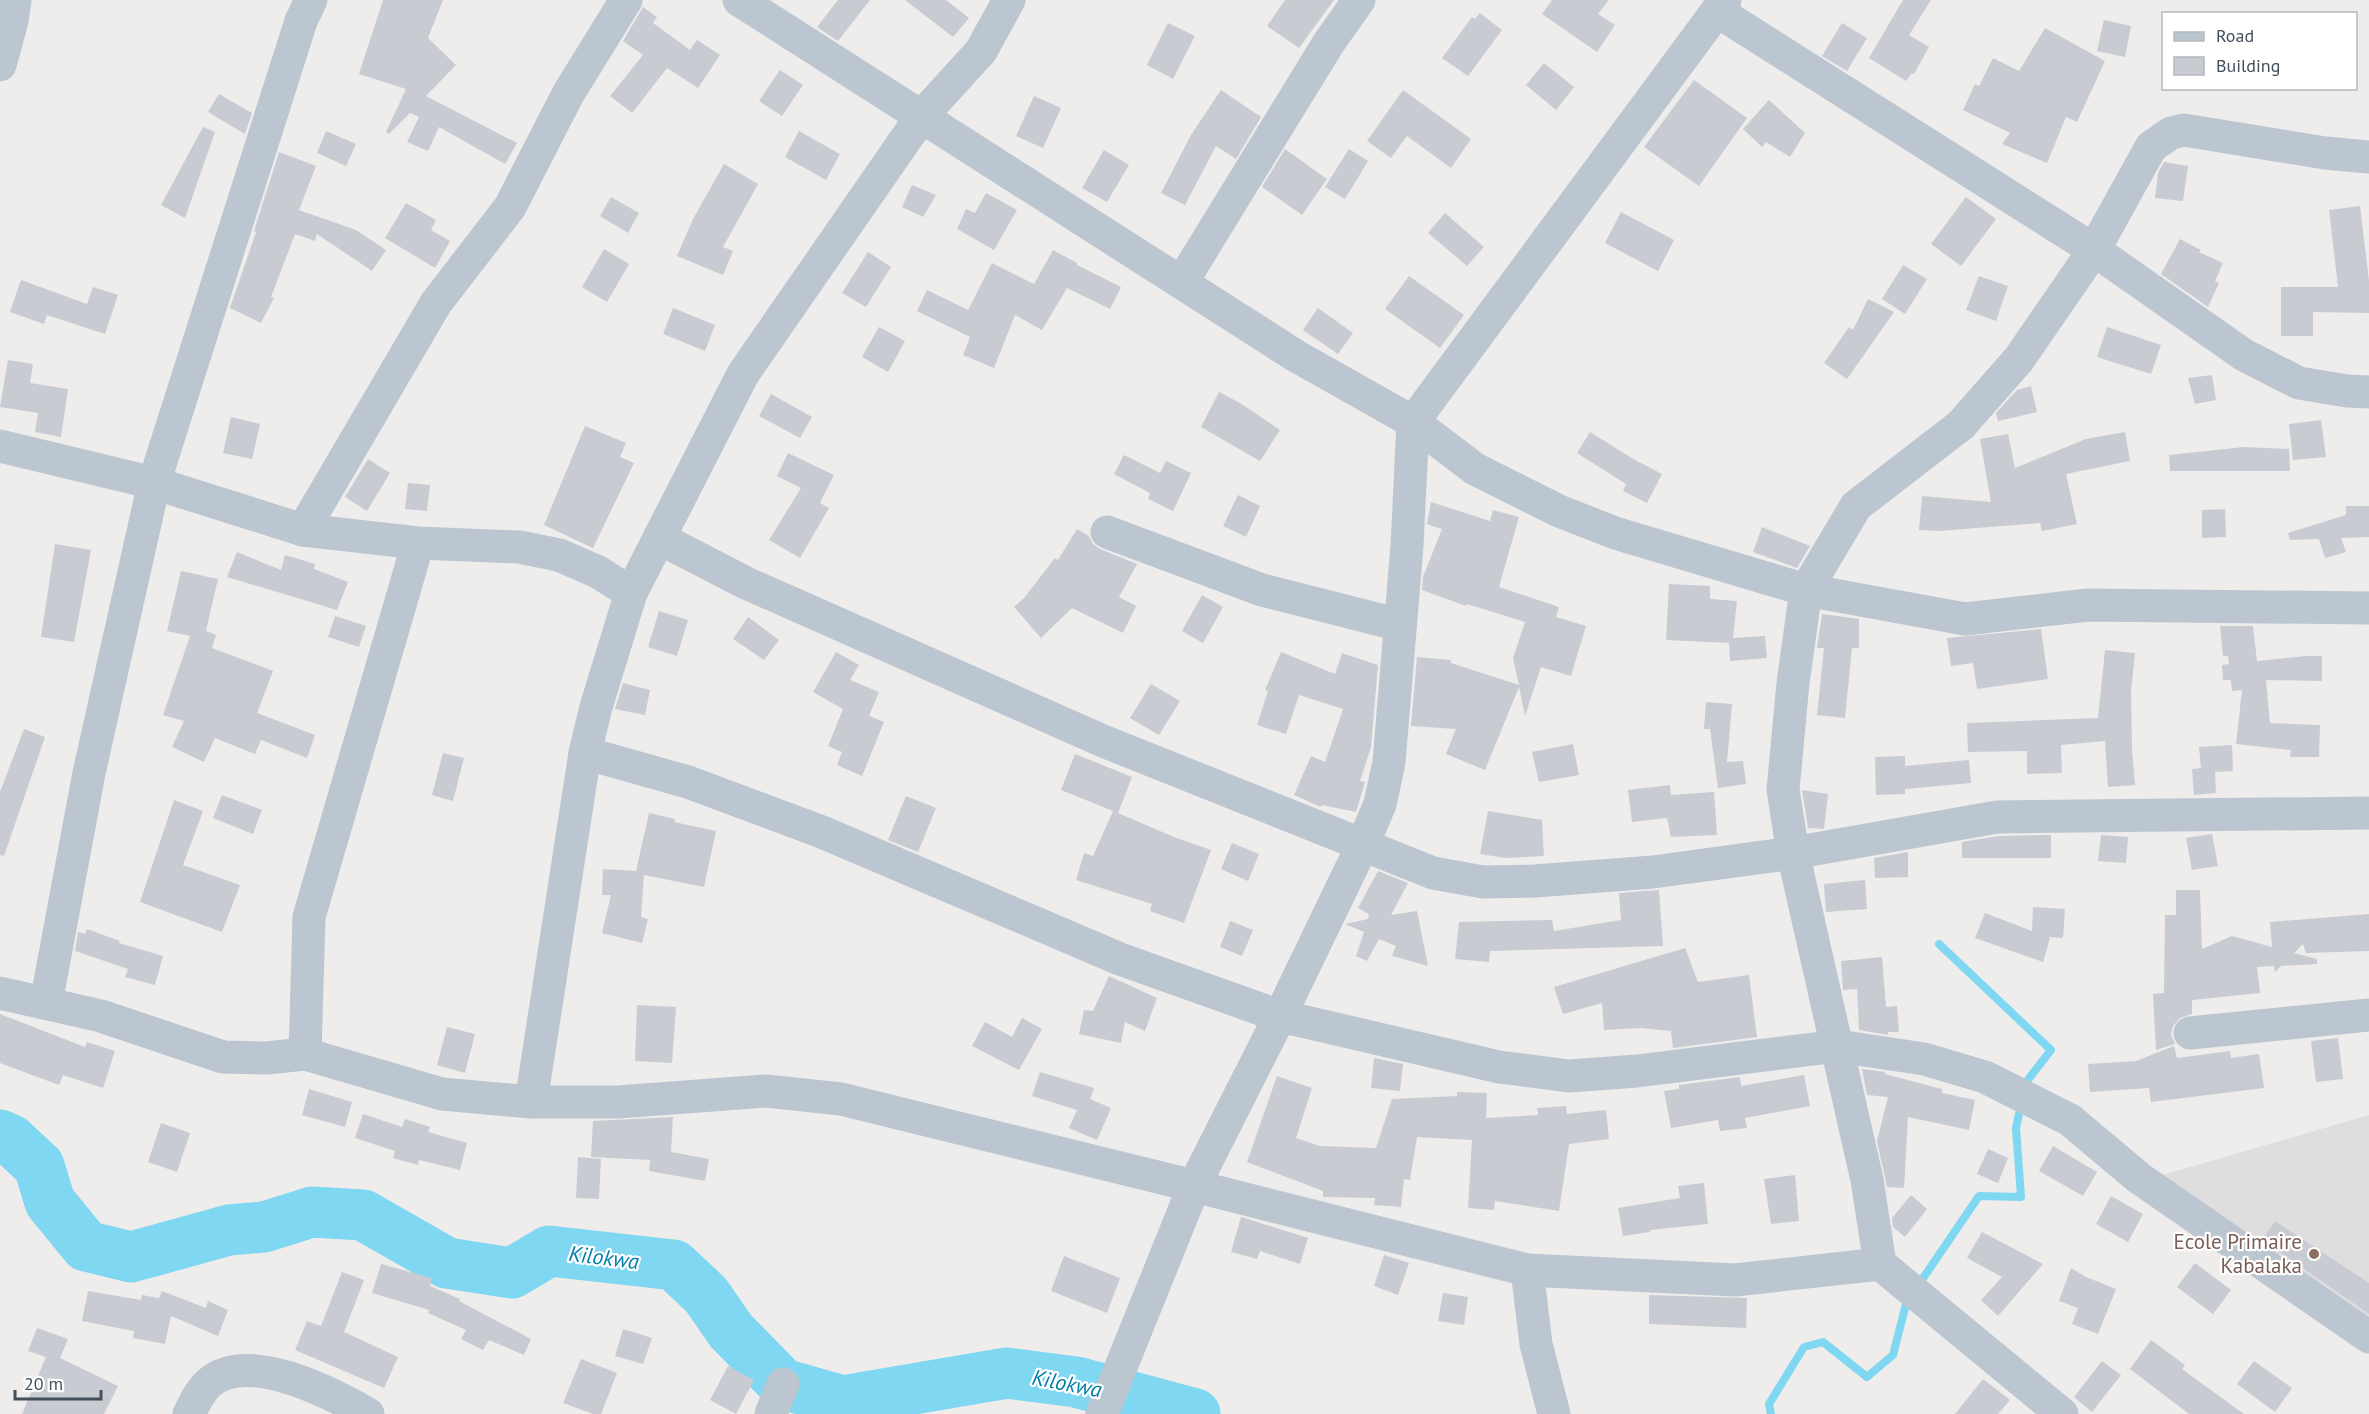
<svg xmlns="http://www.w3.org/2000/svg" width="2369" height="1414" font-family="'PT Sans',sans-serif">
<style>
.education{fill:#e0ddde}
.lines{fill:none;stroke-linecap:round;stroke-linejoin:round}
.stream{stroke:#7fd7f2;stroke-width:8}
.river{stroke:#7fd7f2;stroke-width:51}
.building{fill:#c8cbd2}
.minor{stroke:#bbc6d0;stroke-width:33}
.education-dot{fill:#8d6e63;stroke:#fff;stroke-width:2}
.labels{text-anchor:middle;stroke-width:4.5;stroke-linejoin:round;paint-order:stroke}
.education-label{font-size:21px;fill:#785e54;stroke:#fff;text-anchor:end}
.water-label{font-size:22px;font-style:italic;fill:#0380a8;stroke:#fff}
</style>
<rect width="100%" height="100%" fill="#efecec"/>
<polygon class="education" points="2369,1115 2369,1328 2149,1179"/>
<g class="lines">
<g class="stream">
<polyline points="1939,944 2051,1050 2027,1081 2025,1088"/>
<polyline points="1917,1287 1979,1196 2021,1197 2016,1128 2021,1104"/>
<polyline points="1771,1414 1769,1404 1804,1347 1823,1342 1867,1377 1893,1355 1906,1304 1910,1297"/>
</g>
<polyline class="river" points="0,1135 11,1140 39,1166 50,1202 86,1246 131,1257 229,1230 264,1227 312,1212 363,1215 447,1263 512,1273 549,1251 674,1265 706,1295 731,1331 783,1384 843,1401 1007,1373 1076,1382 1195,1414"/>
</g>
<g class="building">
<polygon points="383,0 443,0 428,38 456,65 426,96 517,143 505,164 439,127 428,151 407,142 419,117 410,113 389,134 386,132 406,89 359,74"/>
<polygon points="838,0 870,0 838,41 817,27"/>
<polygon points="905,0 946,0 969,18 953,37"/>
<polygon points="1285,0 1334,0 1299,48 1267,26"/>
<polygon points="1552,0 1609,0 1598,14 1615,25 1597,52 1542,14"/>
<polygon points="1903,0 1931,0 1909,35 1929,47 1914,74 1912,73 1906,81 1869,58"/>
<polygon points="643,7 657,17 653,23 690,50 697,40 720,55 698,88 667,68 632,113 610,96 643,55 623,41"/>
<polygon points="1480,13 1502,30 1468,76 1442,58 1472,17 1475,19"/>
<polygon points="2104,20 2131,26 2125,57 2097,51"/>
<polygon points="1168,23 1195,36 1173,79 1147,65"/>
<polygon points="1842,23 1867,38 1847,71 1822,56"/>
<polygon points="2045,28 2105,61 2077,122 2066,117 2047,163 2002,144 2010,133 1963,110 1975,84 1979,86 1993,58 2019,71"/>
<polygon points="1544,63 1574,87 1556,110 1526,85"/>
<polygon points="780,70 803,85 782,116 759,101"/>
<polygon points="1694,80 1747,118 1699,186 1644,147"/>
<polygon points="1221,90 1261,117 1236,159 1216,146 1185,205 1161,193 1191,135"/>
<polygon points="1403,90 1471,139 1451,168 1407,136 1391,158 1367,141"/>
<polygon points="219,94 252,113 245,134 208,112"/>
<polygon points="1034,96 1061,108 1043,148 1016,136"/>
<polygon points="1769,100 1805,133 1790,157 1766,142 1762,147 1743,129"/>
<polygon points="203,127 215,132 185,218 161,205"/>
<polygon points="326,131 356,144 346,166 317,153"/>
<polygon points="799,131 840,154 826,180 785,157"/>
<polygon points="1285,149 1327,179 1302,215 1262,187"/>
<polygon points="1349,149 1368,161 1345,199 1325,187"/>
<polygon points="1104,150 1129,165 1107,202 1082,188"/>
<polygon points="279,152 316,166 299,210 356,230 386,250 372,271 317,234 315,241 295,234 271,297 274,298 261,323 230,308 256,232 254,231"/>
<polygon points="2164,162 2188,166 2183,201 2155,198 2158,173"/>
<polygon points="724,164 758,184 723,247 733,251 723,275 677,256 693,219"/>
<polygon points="912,185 936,195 923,217 902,207"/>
<polygon points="986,193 1017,210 994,250 957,229 966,209 975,213"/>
<polygon points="611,197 639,213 628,233 600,216"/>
<polygon points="1966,197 1996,219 1961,266 1931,244"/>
<polygon points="406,203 436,220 431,230 450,241 435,268 385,238"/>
<polygon points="2360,206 2369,281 2369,313 2313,312 2313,336 2281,336 2281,287 2338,287 2329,210"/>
<polygon points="1621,212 1674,240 1658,271 1605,243"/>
<polygon points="1445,213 1484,247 1467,266 1428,233"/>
<polygon points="2180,239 2201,250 2199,252 2223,263 2215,281 2219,283 2208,307 2161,274"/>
<polygon points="604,249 629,264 607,302 582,287"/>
<polygon points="1053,250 1077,263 1077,265 1121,287 1110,309 1067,288 1042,330 1015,315 994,368 963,355 970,337 917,311 927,290 968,310 992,263 1034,284"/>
<polygon points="868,252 891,267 866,307 842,293"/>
<polygon points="1903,265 1927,279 1905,314 1882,299"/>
<polygon points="1409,276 1464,315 1440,348 1385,309"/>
<polygon points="1979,276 2008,286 1996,321 1966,310"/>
<polygon points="21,280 87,304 93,287 118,295 105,334 47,315 44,324 10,312"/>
<polygon points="1868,299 1894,312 1847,379 1824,363 1849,327 1853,330"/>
<polygon points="673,308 715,325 705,351 663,334"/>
<polygon points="1318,308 1353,333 1338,354 1303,330"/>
<polygon points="879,327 905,341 888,372 862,357"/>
<polygon points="2107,327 2161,345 2151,374 2097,357"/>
<polygon points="8,360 33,364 30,383 68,389 61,437 35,432 38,413 0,407"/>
<polygon points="2212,375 2216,400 2195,404 2188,378"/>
<polygon points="2031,386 2037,412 1998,421 1996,413 2017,390"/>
<polygon points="1219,392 1240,403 1280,430 1260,461 1201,427"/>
<polygon points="771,394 812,417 800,438 759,416"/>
<polygon points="231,417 260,424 252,459 223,453"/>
<polygon points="2321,420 2326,457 2293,460 2289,424"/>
<polygon points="585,426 626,443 620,457 634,463 593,548 544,525"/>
<polygon points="1590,432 1635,460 1662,474 1647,503 1623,491 1626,484 1577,453"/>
<polygon points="2125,432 2130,461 2066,474 2077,524 2042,531 2040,523 1939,531 1919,530 1922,496 1991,502 1980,439 2008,434 2015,468 2086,439"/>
<polygon points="2244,447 2289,449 2290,471 2170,471 2169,455"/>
<polygon points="788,453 834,475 820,503 829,508 800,558 769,540 801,488 777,476"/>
<polygon points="1124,455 1160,473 1166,461 1191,473 1173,511 1148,499 1150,493 1114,474"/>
<polygon points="368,459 390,473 367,511 345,497"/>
<polygon points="408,483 430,485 427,511 405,509"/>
<polygon points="1238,495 1260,506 1246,537 1223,526"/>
<polygon points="1431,502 1490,521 1493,510 1519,517 1499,587 1559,607 1556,617 1586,626 1571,676 1541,667 1525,716 1519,687 1485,770 1446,754 1456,729 1411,726 1417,657 1451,660 1451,663 1519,685 1513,658 1525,622 1467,604 1466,606 1422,590 1423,577 1442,529 1427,524"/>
<polygon points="2346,506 2369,506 2369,537 2341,538 2346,552 2325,558 2319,539 2290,540 2288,533 2346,515"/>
<polygon points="2225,509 2226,537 2202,538 2202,510"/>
<polygon points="1762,527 1810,546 1797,568 1753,552"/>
<polygon points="1077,529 1089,536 1093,544 1100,549 1137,564 1119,597 1136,606 1123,633 1072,608 1041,638 1014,607 1024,598 1055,558 1058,560"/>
<polygon points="55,544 91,550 74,642 41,637"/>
<polygon points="237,552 281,570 285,555 315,564 314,569 348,582 337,610 227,577"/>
<polygon points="181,571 218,579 206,631 216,635 212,648 273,671 257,713 315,735 307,758 261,740 255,754 215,738 204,762 172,747 184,721 163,715 190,636 167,631"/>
<polygon points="1669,584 1710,586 1710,599 1737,601 1733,638 1765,636 1767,658 1730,661 1729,643 1666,640"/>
<polygon points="1202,595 1223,607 1203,643 1182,631"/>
<polygon points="659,611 688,620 677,656 648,647"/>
<polygon points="1822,614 1859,619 1859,648 1852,648 1845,718 1817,715 1824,648 1817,648"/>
<polygon points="335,616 366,626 359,647 328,637"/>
<polygon points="748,617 779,640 764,660 733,639"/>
<polygon points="2220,626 2253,626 2257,661 2306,656 2322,656 2322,681 2266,680 2270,723 2320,725 2319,757 2290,757 2291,750 2236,744 2242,690 2232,691 2231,680 2223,680 2222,665 2229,664 2228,656 2223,656"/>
<polygon points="2041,629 2048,679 1977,689 1973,663 1951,666 1947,638"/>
<polygon points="2105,650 2135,653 2131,692 2132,749 2135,785 2108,787 2105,741 2061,745 2062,773 2027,774 2027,751 1968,752 1967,723 2098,718"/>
<polygon points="836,652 859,665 850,680 879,692 869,716 884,722 862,776 837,765 842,752 828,746 843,709 813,692"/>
<polygon points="1281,652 1335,674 1342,653 1378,665 1371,747 1360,781 1365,782 1356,812 1322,805 1321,807 1294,795 1311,756 1325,762 1343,709 1299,695 1286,734 1257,725 1268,691 1265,690"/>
<polygon points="623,683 650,690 645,715 615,709"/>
<polygon points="1151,684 1180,701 1159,735 1130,718"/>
<polygon points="1706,702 1732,704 1727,762 1743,761 1746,784 1718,788 1710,729 1704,729"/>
<polygon points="24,729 45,737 4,856 0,855 0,792"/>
<polygon points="1573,744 1579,775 1539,782 1532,752"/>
<polygon points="2232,745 2233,771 2215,772 2216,793 2194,795 2192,769 2201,768 2199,747"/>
<polygon points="443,753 464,758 453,801 432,795"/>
<polygon points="1075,754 1132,777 1118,813 1174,837 1211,850 1184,923 1150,911 1152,904 1076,880 1084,853 1093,856 1113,811 1061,790"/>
<polygon points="1905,756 1905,766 1969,760 1971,783 1905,789 1905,794 1876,795 1875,757"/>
<polygon points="1670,785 1671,795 1714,792 1717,835 1671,837 1667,818 1632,822 1628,790"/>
<polygon points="1802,790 1828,794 1824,829 1808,828"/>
<polygon points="222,795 262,810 253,834 213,818"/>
<polygon points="906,796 936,808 918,852 888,840"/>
<polygon points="174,800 203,811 183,865 240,885 222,932 140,902"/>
<polygon points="1488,811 1542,820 1544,856 1505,858 1480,854"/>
<polygon points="649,813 675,819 674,822 716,831 704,887 644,875 641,917 648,919 642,943 602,933 611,895 602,895 603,869 636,871"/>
<polygon points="2212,834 2218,866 2192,870 2186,838"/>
<polygon points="2051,835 2051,858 1962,858 1962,842 1999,836"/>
<polygon points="2101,835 2128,837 2126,863 2098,861"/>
<polygon points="1232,843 1259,854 1248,881 1221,869"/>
<polygon points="1908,852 1908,877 1875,878 1874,858"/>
<polygon points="1378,871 1408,883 1391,915 1417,911 1428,966 1392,956 1396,946 1379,939 1367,961 1356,956 1364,932 1345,924 1368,919 1369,914 1358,908"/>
<polygon points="1865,880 1867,909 1826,912 1824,884"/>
<polygon points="1659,890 1663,946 1490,951 1489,962 1455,959 1459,922 1552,920 1554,931 1621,920 1619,893"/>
<polygon points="2176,890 2200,890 2202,949 2232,936 2272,947 2270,922 2369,914 2369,951 2306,953 2303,944 2294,953 2317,959 2317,964 2281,966 2275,972 2274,966 2257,967 2260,993 2192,1000 2192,1014 2180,1018 2173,1026 2171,1035 2175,1044 2156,1050 2153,994 2164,993 2165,915 2176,915"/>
<polygon points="2033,907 2065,909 2063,938 2048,937 2050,938 2043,962 1975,938 1985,913 2032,931"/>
<polygon points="1230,921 1253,930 1242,956 1220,947"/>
<polygon points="87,929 120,941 119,943 163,956 155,985 125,977 128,969 75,951 78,932 85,934"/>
<polygon points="1685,948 1698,982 1749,975 1757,1037 1673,1048 1671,1031 1641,1028 1604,1030 1602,1003 1563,1014 1554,987"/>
<polygon points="1882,957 1886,1007 1897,1006 1899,1032 1888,1032 1888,1035 1859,1030 1857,989 1843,990 1841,961"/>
<polygon points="1109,976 1157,998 1145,1031 1125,1022 1121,1043 1079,1034 1084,1010 1093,1011"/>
<polygon points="637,1005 676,1007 672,1063 635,1061"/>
<polygon points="0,1014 85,1047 87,1042 115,1051 103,1088 63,1075 59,1085 0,1063"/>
<polygon points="1022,1018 1042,1029 1019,1070 972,1046 985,1022 1012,1037"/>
<polygon points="447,1027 475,1034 465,1073 437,1065"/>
<polygon points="2338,1038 2343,1079 2316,1082 2311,1041"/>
<polygon points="2174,1046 2177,1058 2230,1051 2231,1058 2259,1054 2264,1088 2151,1102 2149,1088 2090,1092 2088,1064 2136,1061"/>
<polygon points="1374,1058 1403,1064 1400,1091 1371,1088"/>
<polygon points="1862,1069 1885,1072 1885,1074 1942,1089 1942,1093 1975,1100 1969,1130 1908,1117 1904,1188 1887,1187 1877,1141 1888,1097 1867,1095"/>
<polygon points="1040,1072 1094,1088 1090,1099 1111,1108 1097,1140 1069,1128 1077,1110 1032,1096"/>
<polygon points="1804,1075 1810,1106 1745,1118 1747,1128 1720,1131 1718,1120 1671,1128 1664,1091 1679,1089 1679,1085 1740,1077 1741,1086"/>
<polygon points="1277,1076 1312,1088 1296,1138 1320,1146 1376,1148 1392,1099 1457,1096 1457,1092 1487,1093 1486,1118 1538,1115 1537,1108 1566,1106 1567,1114 1606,1110 1609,1139 1569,1144 1559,1211 1495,1201 1494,1210 1468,1208 1472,1140 1417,1137 1410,1180 1404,1179 1401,1207 1374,1205 1375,1198 1323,1197 1323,1191 1247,1162"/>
<polygon points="309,1089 352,1102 345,1127 302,1115"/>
<polygon points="363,1114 402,1127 405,1119 430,1127 428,1132 467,1143 460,1170 419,1160 418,1165 393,1158 395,1151 355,1138"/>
<polygon points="673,1117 671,1152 709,1159 705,1181 649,1171 650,1160 591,1157 593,1121"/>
<polygon points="161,1123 190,1133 177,1172 148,1162"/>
<polygon points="2053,1146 2097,1172 2083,1196 2039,1171"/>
<polygon points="1988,1149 2008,1158 1998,1183 1977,1174"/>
<polygon points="578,1157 601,1159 599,1199 576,1198"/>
<polygon points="1795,1175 1799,1221 1771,1224 1764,1179"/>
<polygon points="1704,1183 1708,1224 1650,1230 1650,1232 1623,1236 1618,1208 1680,1198 1678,1186"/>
<polygon points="1911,1195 1927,1209 1905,1237 1893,1227 1892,1218"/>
<polygon points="2111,1196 2143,1214 2128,1242 2096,1224"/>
<polygon points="1241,1217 1308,1238 1300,1264 1260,1251 1257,1259 1231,1252"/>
<polygon points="2275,1221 2369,1283 2369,1314 2262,1240"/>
<polygon points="1982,1232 2043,1264 1998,1316 1981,1300 2002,1277 1967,1258"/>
<polygon points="1384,1255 1409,1263 1398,1295 1374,1286"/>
<polygon points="1064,1256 1120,1278 1107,1313 1051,1291"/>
<polygon points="2195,1263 2231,1290 2213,1314 2177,1287"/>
<polygon points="381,1264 432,1278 430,1286 460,1299 459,1301 531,1339 524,1355 489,1340 483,1350 461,1339 466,1330 428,1313 429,1310 372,1293"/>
<polygon points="2071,1268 2086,1277 2116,1289 2098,1334 2072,1324 2078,1308 2059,1301"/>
<polygon points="342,1272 364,1280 344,1332 398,1357 384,1388 295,1350 307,1321 321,1326"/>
<polygon points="88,1291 141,1300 142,1295 159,1298 162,1291 206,1308 208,1301 228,1310 218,1336 171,1316 165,1344 133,1338 134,1331 82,1321"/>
<polygon points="1443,1293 1468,1297 1464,1325 1438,1321"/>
<polygon points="1649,1295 1747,1298 1746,1328 1649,1324"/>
<polygon points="37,1328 68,1339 60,1358 118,1386 104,1414 22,1414 46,1357 28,1351"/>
<polygon points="623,1329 652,1338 643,1364 615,1356"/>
<polygon points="2151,1340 2185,1365 2182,1369 2244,1414 2189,1414 2130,1369"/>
<polygon points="581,1359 617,1373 601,1414 593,1414 563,1403"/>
<polygon points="2102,1361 2121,1375 2092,1412 2074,1397"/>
<polygon points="2254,1361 2292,1388 2275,1412 2237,1384"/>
<polygon points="728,1366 754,1380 736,1414 710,1400"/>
<polygon points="1983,1379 2010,1400 1998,1414 1955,1414"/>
</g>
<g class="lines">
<g class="minor">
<polyline points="739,0 1296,356 1413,422 1475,469 1559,511 1615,533 1806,590 1965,619 2088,605 2369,608"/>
<polyline points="1717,11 2094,250 2244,355 2299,383 2347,391 2369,392"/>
<polyline points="0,65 12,21 15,0"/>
<polyline points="1182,282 1328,44 1359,0"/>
<polyline points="0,446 154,483 303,530 418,543 519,547 559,555 598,572 631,593"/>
<polyline points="303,530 436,303 510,207 568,94 626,0"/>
<polyline points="1107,532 1262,590 1400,625"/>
<polyline points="659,538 746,583 1103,741 1433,873 1483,882 1535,881 1653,872 1793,853 1997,817 2369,813"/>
<polyline points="585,753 688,782 822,832 1120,959 1280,1016 1499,1067 1569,1076 1637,1071 1838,1046 1924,1059 1985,1077 2070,1120 2139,1178 2369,1337"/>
<polyline points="0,993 101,1016 223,1057 266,1058 305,1054 442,1094 531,1102 618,1102 766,1091 841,1099 1194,1186 1527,1270 1735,1280 1880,1264"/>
<polyline points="46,1003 89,773 154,483 301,21 311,0"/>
<polyline points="2190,1033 2369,1015"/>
<polyline points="305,1054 309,917 418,543"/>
<polyline points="531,1102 585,753 596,707 631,593 743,374 921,117 981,51 1009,0"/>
<polyline points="1527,1270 1536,1344 1554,1414"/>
<path d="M189 1414C194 1404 200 1391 209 1383 248 1349 331 1393 368 1414"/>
<polyline points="771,1414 783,1384"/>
<polyline points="1102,1414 1194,1186 1280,1016 1363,844 1380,804 1389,762 1407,546 1413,422 1725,0"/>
<polyline points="2062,1414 1880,1264 1867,1180 1793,853 1783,790 1793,683 1806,590 1856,506 1961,425 2019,359 2094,250 2151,147 2171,133 2184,130 2325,153 2369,157"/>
</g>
</g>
<circle class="education-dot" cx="2314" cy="1254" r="6"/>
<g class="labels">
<g class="education-label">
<text x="2302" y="1249">Ecole Primaire<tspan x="2302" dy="24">Kabalaka</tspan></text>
</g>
<g class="water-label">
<text transform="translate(604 1257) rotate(7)" y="8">Kilokwa</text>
<text transform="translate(1067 1383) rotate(11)" y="8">Kilokwa</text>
</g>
</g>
<rect x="2162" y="12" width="195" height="78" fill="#ffffff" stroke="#b4b9bd" stroke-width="1.5"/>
<rect x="2174" y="32" width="30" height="9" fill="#bbc6d0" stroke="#b4b9bd" stroke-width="1.5"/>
<text x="2216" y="42" font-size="18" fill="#434f5b">Road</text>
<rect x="2174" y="57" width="30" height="18" fill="#c8cbd2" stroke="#b4b9bd" stroke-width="1.5"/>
<text x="2216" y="72" font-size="18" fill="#434f5b">Building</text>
<path d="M15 1390v9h86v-9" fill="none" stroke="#434f5b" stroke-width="3"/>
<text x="24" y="1390" font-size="18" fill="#434f5b" stroke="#ffffff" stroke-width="4.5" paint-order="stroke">20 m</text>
</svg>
